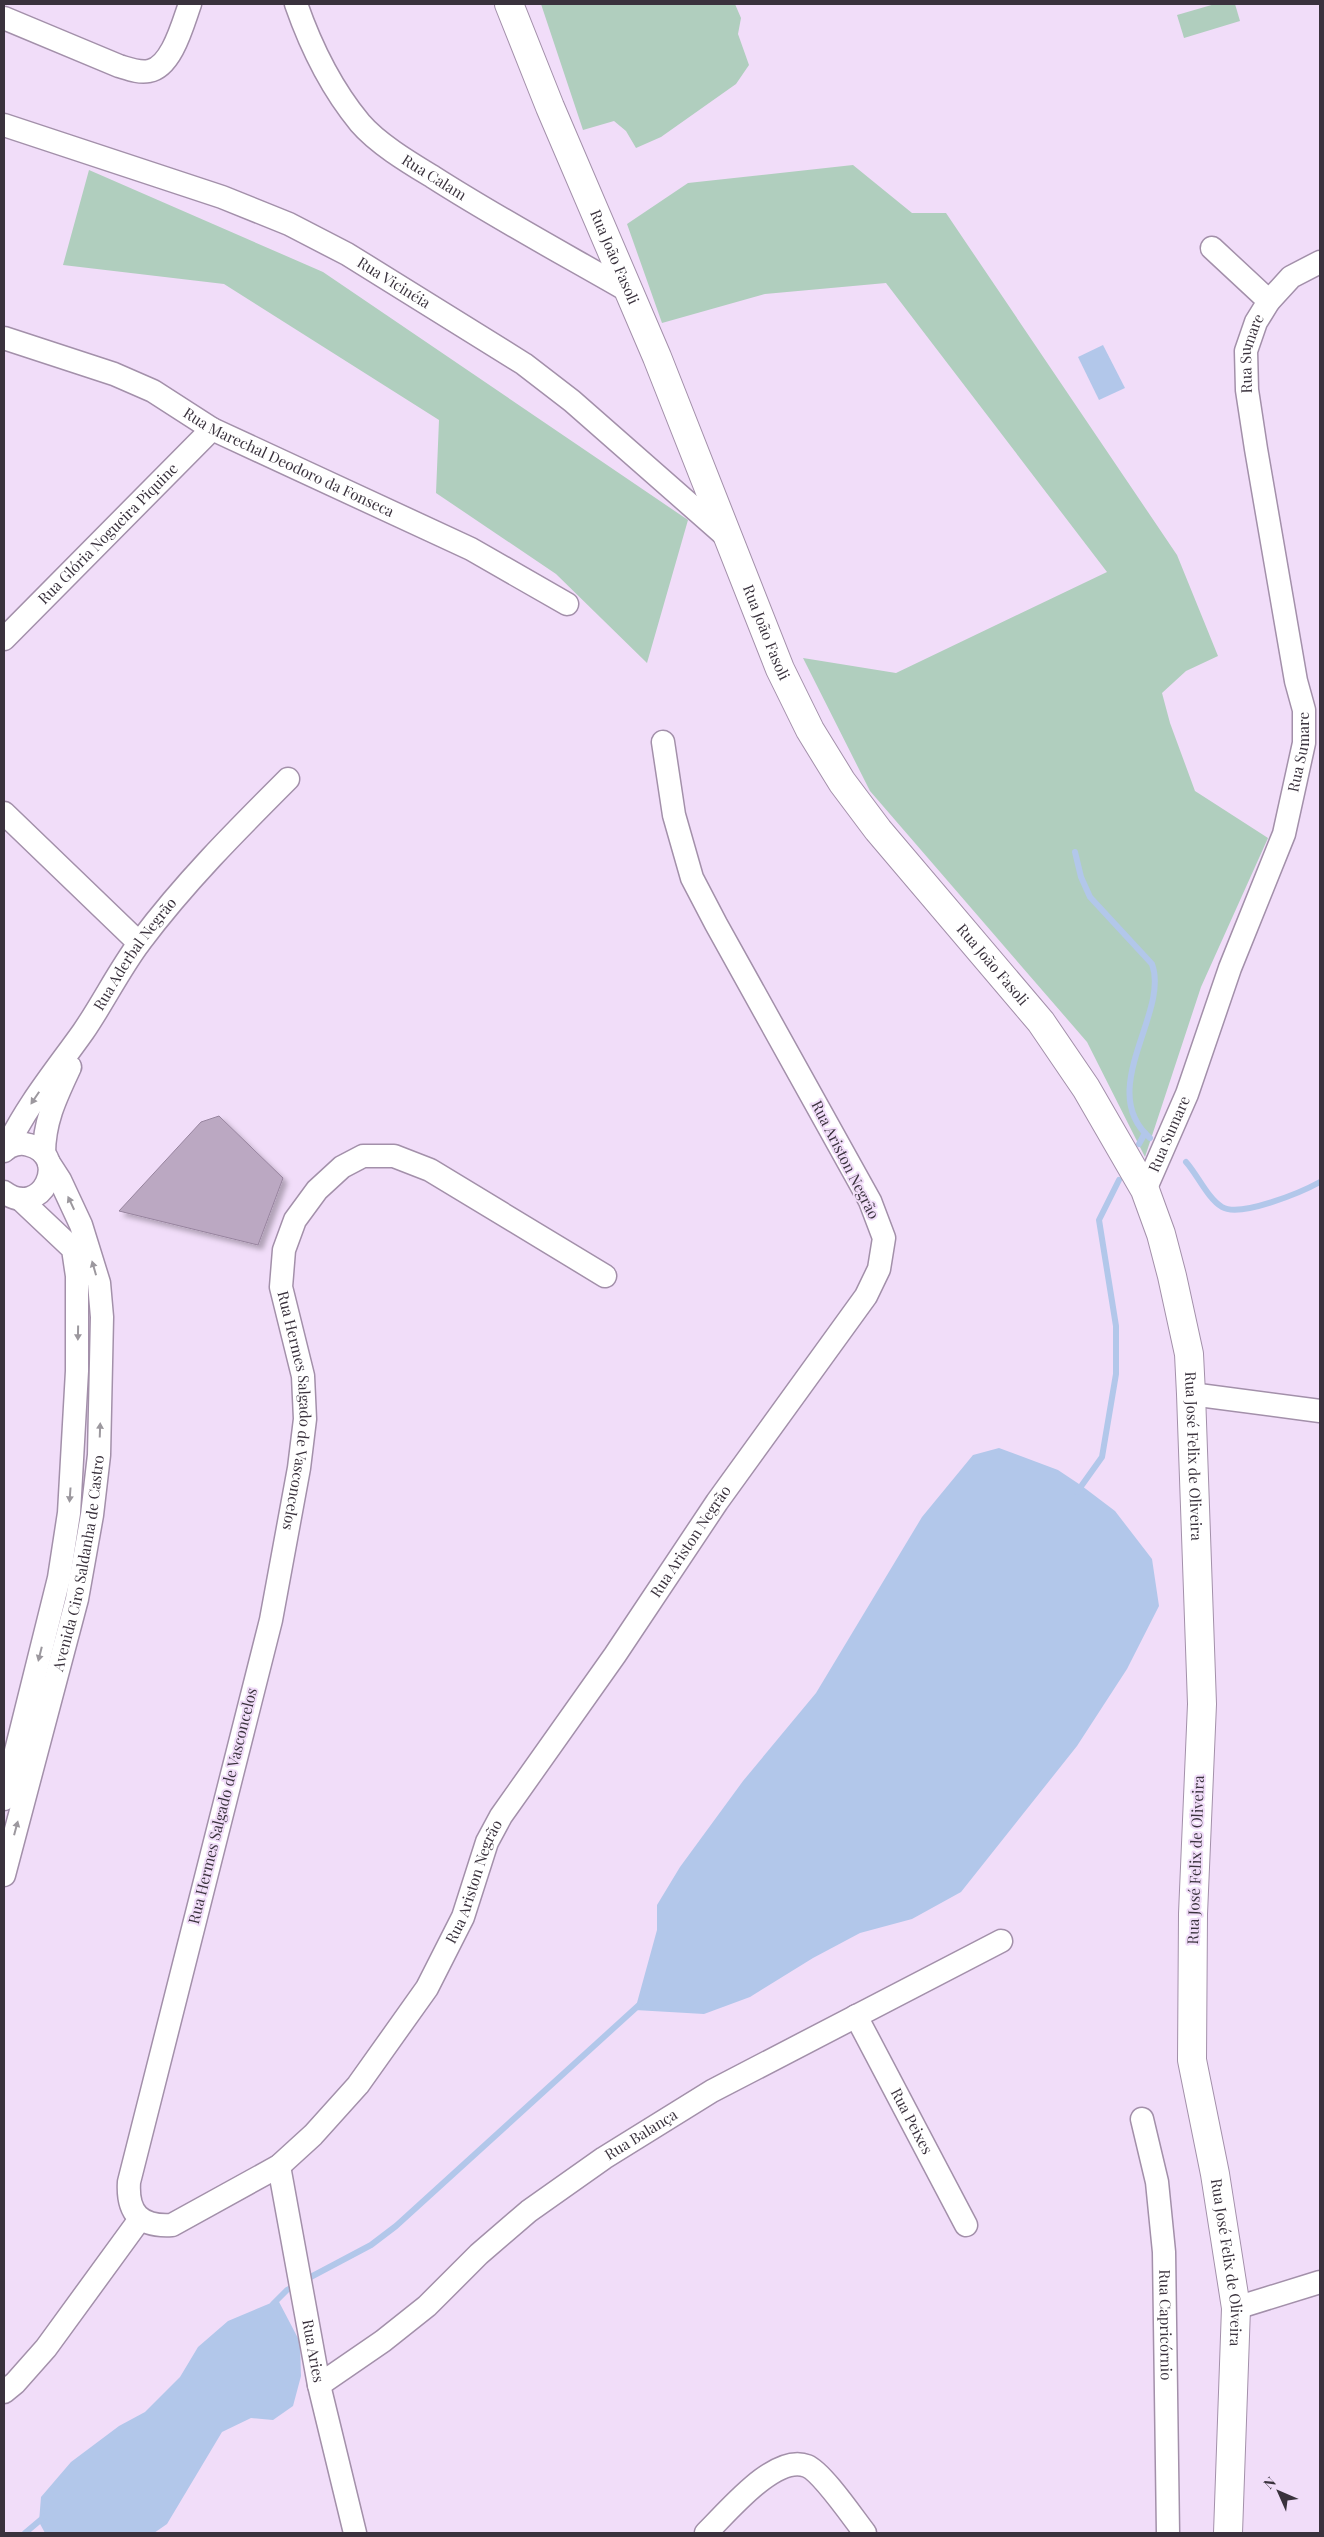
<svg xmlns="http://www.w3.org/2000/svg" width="1324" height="2537" font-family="'Playfair Display',serif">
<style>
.green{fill:#b0cebe}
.water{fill:#b2c7ea}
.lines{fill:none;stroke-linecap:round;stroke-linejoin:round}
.stream{stroke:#b2c7ea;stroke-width:6}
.building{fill:#bba8c2;stroke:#97849e;filter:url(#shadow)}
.minor-casing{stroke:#a390aa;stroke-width:25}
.secondary-casing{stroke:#a390aa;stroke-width:30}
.minor{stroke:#fff;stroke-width:22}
.secondary{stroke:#fff;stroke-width:28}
.oneway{fill:#9c989e}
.labels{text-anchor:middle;stroke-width:4;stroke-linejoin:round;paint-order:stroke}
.street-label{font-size:15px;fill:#3a323d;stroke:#f1ddf9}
</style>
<defs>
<filter id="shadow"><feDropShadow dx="4.5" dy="4.5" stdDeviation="2.5" flood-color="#0004"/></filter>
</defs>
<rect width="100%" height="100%" fill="#f1ddf9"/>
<g class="green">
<polygon points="541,4 735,4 741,18 738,34 749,65 736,84 661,137 636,148 626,131 614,121 583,130"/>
<polygon points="1215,4 1235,4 1240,21 1184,38 1177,15"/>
<polygon points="853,165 912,213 946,213 1177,555 1218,656 1186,671 1162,693 1170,723 1195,791 1268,838 1201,987 1145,1157 1087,1042 870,791 803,658 896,673 1107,572 886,283 765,294 662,323 627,224 688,183"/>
<polygon points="89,170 323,272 688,520 647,663 556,574 436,493 439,420 224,284 63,265"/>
</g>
<g class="water">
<polygon points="1103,345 1125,388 1099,400 1078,357"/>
<polygon points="999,1448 1058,1470 1082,1486 1115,1511 1152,1559 1159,1606 1127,1669 1077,1746 961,1892 912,1919 860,1933 813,1958 750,1997 704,2014 635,2010 657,1930 657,1905 680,1867 743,1781 816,1693 922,1517 973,1455"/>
<polygon points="278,2300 300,2342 301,2376 293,2406 273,2420 251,2418 222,2432 167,2524 154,2533 45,2533 39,2522 41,2497 71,2462 119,2426 145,2412 180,2377 198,2347 228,2321"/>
</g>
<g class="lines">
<g class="stream">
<path d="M1075 852 1081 877 1090 897 1152 964C1170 1013 1095 1090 1150 1138"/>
<polyline points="1139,1144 1145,1133"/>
<path d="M1186 1162C1197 1174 1208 1199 1222 1207 1240 1218 1302 1192 1320 1182"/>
<polyline points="1077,1492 1102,1457 1116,1374 1116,1326 1099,1220 1119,1180"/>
<polyline points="305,2280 371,2245 396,2226 639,2005"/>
<polyline points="273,2304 287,2290 296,2285"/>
<polyline points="25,2533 44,2517"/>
</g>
</g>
<polygon class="building" points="219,1116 283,1178 258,1245 119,1211 201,1122"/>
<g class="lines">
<defs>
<g id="minor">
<path id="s1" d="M296 4C311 47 331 88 360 123 378 144 410 163 433 177 497 218 564 254 630 292"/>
<path d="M4 18 119 66C129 69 139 73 149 71 172 67 183 23 190 4"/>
<path id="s2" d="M4 125 222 197 289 224 347 254 524 364 572 401 728 538"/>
<polyline points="1212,248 1269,301"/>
<path id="s3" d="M4 338 114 374 153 391 212 429 471 549 567 604"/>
<path id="s4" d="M4 639 212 429"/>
<polyline points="4,813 139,943"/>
<path id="s5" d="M6 1149C26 1106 56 1070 83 1032 103 1003 119 970 140 942 184 883 236 831 288 779"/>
<path d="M4 1151C10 1145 20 1142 29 1145 71 1156 42 1220 4 1192"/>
<path d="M44 1154C44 1121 56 1097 70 1067"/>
<path id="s6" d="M1145 1190 1187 1094 1230 968 1284 834 1304 743V710L1296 681 1256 449 1247 390 1246 351 1256 322 1269 301 1291 277 1320 262"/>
<path id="s7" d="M605 1276 430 1170 394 1156H363L342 1167 317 1190 295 1220 284 1250 281 1287 303 1376 305 1419 299 1468 271 1620 129 2182C127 2213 140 2227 172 2225L279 2166 313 2135 358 2085 427 1988 463 1917 487 1842 501 1816 615 1655 717 1502 866 1296 879 1269 884 1238 870 1201 716 924 692 878 674 815 663 742"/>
<polyline points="1191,1394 1320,1411"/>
<polyline points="4,1799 59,1578 69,1513 77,1371 77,1276 73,1249 20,1199"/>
<path id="s8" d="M4 1875 77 1599 92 1515 99 1455 102 1317 99 1283 81 1225 60 1180 49 1163"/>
<path id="s9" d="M856 2016 966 2225"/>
<path id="s10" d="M1142 2119 1157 2182 1164 2252 1168 2533"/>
<path id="s11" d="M279 2166 319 2385 355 2533"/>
<polyline points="1236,2308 1320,2282"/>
<path id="s12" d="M319 2385 383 2341 427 2306 479 2254 529 2211 604 2158 712 2091 1001 1941"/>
<polyline points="4,2392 15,2383 46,2348 140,2219"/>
<path d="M706 2533C727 2513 775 2453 807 2466 822 2472 854 2519 865 2533"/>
</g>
<g id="secondary">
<path id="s13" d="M509 4 550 107 657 357 780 669 810 730 842 782 878 830 1041 1022 1086 1088 1145 1190 1161 1234 1172 1276 1189 1354 1191 1394 1202 1704 1193 1914 1192 2060 1215 2174 1236 2308 1228 2533"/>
</g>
</defs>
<use href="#minor" class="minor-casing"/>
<use href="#secondary" class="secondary-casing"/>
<use href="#minor" class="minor"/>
<use href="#secondary" class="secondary"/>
</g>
<defs><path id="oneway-solid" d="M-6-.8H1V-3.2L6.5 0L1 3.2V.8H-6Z" transform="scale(1.25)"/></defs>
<g class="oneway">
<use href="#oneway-solid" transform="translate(35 1098) rotate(124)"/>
<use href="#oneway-solid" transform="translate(71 1203) rotate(-115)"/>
<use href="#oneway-solid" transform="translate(94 1268) rotate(-106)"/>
<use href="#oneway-solid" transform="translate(78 1333) rotate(91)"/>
<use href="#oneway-solid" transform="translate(100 1430) rotate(-88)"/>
<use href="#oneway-solid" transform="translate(70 1495) rotate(94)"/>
<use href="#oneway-solid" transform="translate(40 1654) rotate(104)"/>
<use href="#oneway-solid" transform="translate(16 1828) rotate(-75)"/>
</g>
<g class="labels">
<g class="street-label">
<text dy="5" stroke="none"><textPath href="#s1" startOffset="228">Rua Calam</textPath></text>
<text dy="5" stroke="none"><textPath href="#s13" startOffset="274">Rua João Fasoli</textPath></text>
<text dy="5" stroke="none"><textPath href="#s2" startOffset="422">Rua Vicinéia</textPath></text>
<text dy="5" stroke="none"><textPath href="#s6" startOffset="871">Rua Sumare</textPath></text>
<text dy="5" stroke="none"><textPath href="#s3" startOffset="312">Rua Marechal Deodoro da Fonseca</textPath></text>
<text dy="5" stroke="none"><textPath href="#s4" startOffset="148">Rua Glória Nogueira Piquine</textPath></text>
<text dy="5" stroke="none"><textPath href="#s13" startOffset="679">Rua João Fasoli</textPath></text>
<text dy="5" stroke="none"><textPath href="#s6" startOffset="466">Rua Sumare</textPath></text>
<text dy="5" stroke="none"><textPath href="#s5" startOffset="234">Rua Aderbal Negrão</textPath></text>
<text dy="5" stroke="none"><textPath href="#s13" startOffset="1084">Rua João Fasoli</textPath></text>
<text dy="5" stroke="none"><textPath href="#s6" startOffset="61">Rua Sumare</textPath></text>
<text transform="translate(845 1160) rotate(63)" y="5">Rua Ariston Negrão</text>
<text dy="5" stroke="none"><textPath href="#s7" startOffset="564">Rua Hermes Salgado de Vasconcelos</textPath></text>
<text dy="5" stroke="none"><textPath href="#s13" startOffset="1629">Rua José Felix de Oliveira</textPath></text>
<text dy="5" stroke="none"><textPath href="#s7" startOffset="2305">Rua Ariston Negrão</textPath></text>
<text dy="5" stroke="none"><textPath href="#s8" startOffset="321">Avenida Ciro Saldanha de Castro</textPath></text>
<text transform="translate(223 1806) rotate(-76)" y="5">Rua Hermes Salgado de Vasconcelos</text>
<text transform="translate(1196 1860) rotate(-88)" y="5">Rua José Felix de Oliveira</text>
<text dy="5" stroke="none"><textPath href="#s7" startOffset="1900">Rua Ariston Negrão</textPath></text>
<text dy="5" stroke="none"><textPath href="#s9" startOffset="119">Rua Peixes</textPath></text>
<text dy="5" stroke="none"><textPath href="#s12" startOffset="409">Rua Balança</textPath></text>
<text dy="5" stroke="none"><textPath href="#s13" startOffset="2439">Rua José Felix de Oliveira</textPath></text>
<text dy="5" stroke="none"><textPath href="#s10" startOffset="208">Rua Capricórnio</textPath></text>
<text dy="5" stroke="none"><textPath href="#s11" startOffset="188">Rua Aries</textPath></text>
</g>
</g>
<rect width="1324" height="2537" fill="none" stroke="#3a323d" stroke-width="10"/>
<g transform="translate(1279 2492) rotate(315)" stroke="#f1ddf9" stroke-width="4" paint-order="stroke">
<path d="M0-4L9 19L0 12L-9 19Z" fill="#3a323d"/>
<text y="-8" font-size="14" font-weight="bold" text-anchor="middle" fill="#3a323d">N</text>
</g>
</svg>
